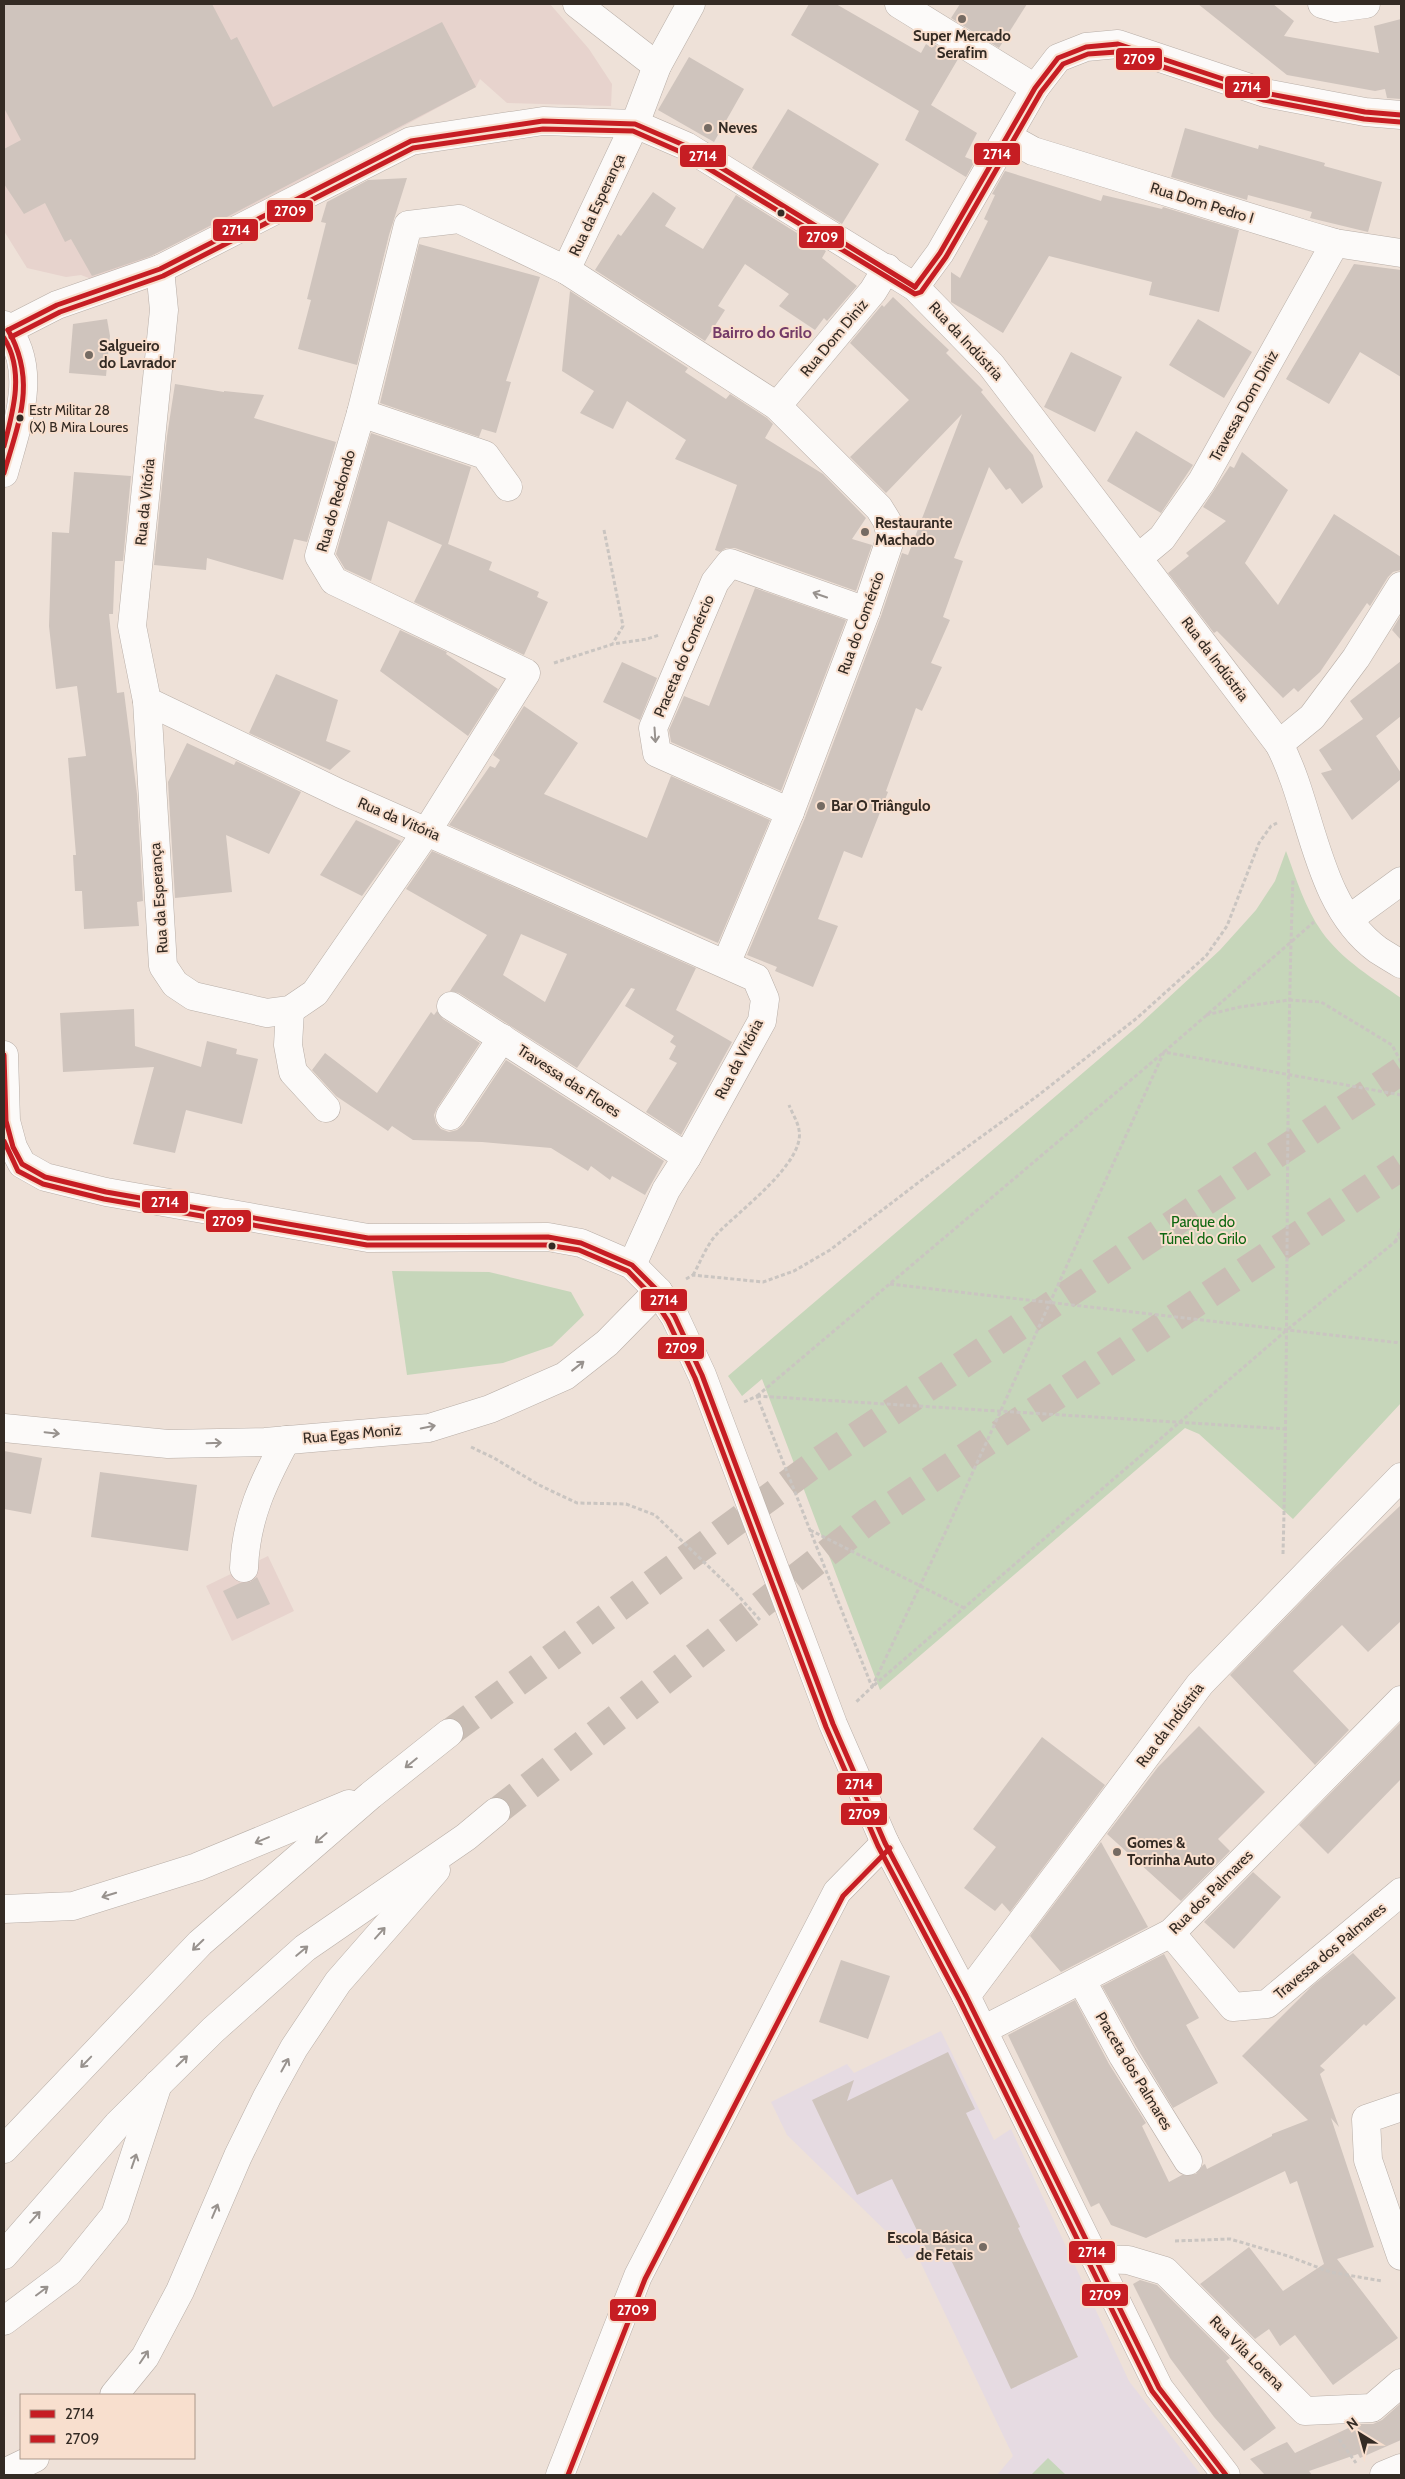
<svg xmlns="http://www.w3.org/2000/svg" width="1405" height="2479" font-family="Cabin,sans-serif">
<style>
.industrial{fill:#e7d3cd}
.education{fill:#e6dbe2}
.green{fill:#c6d6ba}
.building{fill:#cfc4bd;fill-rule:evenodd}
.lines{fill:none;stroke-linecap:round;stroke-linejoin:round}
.highway-tunnel{stroke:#c9bdb4;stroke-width:28;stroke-dasharray:28 14;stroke-linecap:butt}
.minor-casing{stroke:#b8aea7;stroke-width:29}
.highway-casing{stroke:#b8aea7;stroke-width:29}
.path{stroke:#cac5c1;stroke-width:3;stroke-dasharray:4 2.5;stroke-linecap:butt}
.minor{stroke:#fcfaf9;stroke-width:28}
.highway{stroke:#fcfaf9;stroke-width:28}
.bus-1-casing{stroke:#f8dfce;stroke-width:9}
.bus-2-casing{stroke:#f8dfce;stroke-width:9}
.bus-1{stroke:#c61d23;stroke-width:5}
.bus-2{stroke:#c61d23;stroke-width:5}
.oneway{stroke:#98928e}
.poi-dot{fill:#756b63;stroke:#f8dfce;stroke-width:2}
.bus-dot{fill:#342b24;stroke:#f8dfce;stroke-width:2}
.labels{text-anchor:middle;stroke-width:4;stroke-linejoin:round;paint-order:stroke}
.bus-label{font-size:14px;fill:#342b24;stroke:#f8dfce;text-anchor:start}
.poi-label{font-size:15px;font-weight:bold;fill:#342b24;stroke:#f8dfce;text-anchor:start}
.street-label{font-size:15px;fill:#342b24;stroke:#f8dfce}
.park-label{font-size:15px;fill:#0f6711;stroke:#f8dfce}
.neighbourhood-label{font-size:16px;font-weight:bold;fill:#743b68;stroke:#f8dfce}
.line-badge{stroke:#f8dfce;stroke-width:2}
.badge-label{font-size:14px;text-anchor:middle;font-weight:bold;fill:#fff}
</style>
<rect width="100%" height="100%" fill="#eee1d8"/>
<g class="industrial">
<polygon points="4,4 550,4 589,49 612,84 611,106 507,103 480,79 476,87 313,175 119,272 94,280 81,275 66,277 27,268 4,231"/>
<polygon points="268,1556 294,1611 232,1641 206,1586"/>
</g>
<polygon class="education" points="941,2031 994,2140 1011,2129 1129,2381 1201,2475 997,2475 1013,2456 917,2255 906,2259 894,2239 787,2135 771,2102 847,2064 854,2073"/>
<g class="green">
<path d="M1286 851C1296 878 1305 908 1322 932 1342 960 1374 979 1401 998V1403L1293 1519 1199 1434 1185 1428 880 1690 762 1379 742 1396 728 1376 1139 1025 1220 950 1256 910 1275 881Z"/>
<polygon points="392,1271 489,1272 571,1292 584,1315 552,1346 503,1363 407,1375"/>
<polygon points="1048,2458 1066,2475 1031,2475"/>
</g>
<g class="building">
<polygon points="4,4 212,4 231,40 237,37 273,107 442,22 476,87 173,245 151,256 92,276 71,239 65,242 45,203 24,214 4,184 4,149 21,140 4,108"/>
<polygon points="809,4 836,4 921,53 926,44 932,48 934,44 958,59 931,105 977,133 965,157 975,161 966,177 905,140 919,111 791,35"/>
<polygon points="960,4 1027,4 999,48 951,18"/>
<polygon points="1198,4 1273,4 1294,21 1284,36 1379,53 1374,26 1401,19 1401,99 1387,98 1385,89 1375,91 1287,75"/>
<polygon points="689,57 744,89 714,142 658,110"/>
<polygon points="788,109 879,164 842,224 752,168"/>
<polygon points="1185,128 1258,149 1259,145 1325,163 1324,166 1382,182 1368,232 1310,218 1312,212 1248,195 1247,200 1171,177"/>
<polygon points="1005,171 1101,201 1103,195 1162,209 1163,207 1239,230 1219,312 1149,295 1152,282 1049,256 1003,333 951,302 951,272 960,278 988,221 984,219 995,195 992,194"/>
<polygon points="407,178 389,235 357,365 298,349 311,300 307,299 326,223 321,222 327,202 368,180"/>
<polygon points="653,192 676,208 665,226 703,249 736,195 826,251 822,258 857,286 827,321 824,318 815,330 779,306 789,294 745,264 718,306 725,310 705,341 595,270 618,234 621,236"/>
<polygon points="419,244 540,277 506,381 511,382 496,433 482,429 479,437 380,403"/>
<polygon points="1354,264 1401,270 1401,377 1360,352 1329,404 1286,379"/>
<polygon points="570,291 688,368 685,372 726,399 730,394 767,418 773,424 765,438 823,474 866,518 852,539 872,545 856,591 735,548 726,548 720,552 715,550 737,485 675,459 686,440 627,401 613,429 580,413 594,391 562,371"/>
<polygon points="893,297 949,350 946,353 983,390 981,392 1033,455 1043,487 1022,504 1010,488 1006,490 989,467 954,558 963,561 943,617 950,620 931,663 942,667 922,711 916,708 886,791 888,792 862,858 844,851 818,919 838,926 813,987 775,971 777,967 747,955 805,818 881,616 902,553 908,555 962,414 886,493 850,457 909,400 850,343 882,305 884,307"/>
<polygon points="107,319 110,336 106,376 69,373 73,324"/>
<polygon points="1198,319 1252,352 1224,398 1169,365"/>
<polygon points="1071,352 1122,377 1095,432 1044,407"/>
<polygon points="175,384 224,392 224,391 264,395 254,418 336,442 307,542 294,539 283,580 207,558 206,570 154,565 167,436"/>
<polygon points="1136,431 1193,465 1161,513 1107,481"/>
<polygon points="371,433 471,467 448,544 492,562 489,570 539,592 537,597 548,602 524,655 414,602 442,545 388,521 371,581 345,569 336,554"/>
<polygon points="1242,452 1288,490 1245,563 1278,605 1334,514 1401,557 1401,570 1393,572 1388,577 1370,606 1367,603 1320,672 1298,692 1294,688 1283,698 1217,631 1214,633 1168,573 1189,556 1186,553 1226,521 1203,507 1230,466 1234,468"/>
<polygon points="74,472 131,476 123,561 115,561 113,614 109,614 117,693 124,692 137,794 143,901 137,902 139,926 84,929 82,891 75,891 73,855 76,855 68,758 86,756 77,686 56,689 49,626 52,532 69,533"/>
<polygon points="755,588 846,620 781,791 671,742 669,730 684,696 709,706"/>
<polygon points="1401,615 1401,640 1392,630"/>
<polygon points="400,630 447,652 446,654 498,689 468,736 380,671"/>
<polygon points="1401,661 1401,716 1376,736 1401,773 1401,779 1352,820 1321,773 1332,770 1319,750 1363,719 1350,701"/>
<polygon points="622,662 657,678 640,720 603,702"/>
<polygon points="276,674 338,700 326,741 351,751 330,770 249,733"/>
<polygon points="524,706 578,743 544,794 647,838 671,776 770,820 718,943 449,825 490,766 495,768 500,760 493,755"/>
<polygon points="187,743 234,765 236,761 301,792 269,854 226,835 232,892 175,898 168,782"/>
<polygon points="356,820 401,841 362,896 320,875"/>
<path d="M432 851 696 968 676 1010 732 1042 681 1135 646 1112 677 1063 669 1059 676 1046 670 1042 674 1036 625 1006 635 989 631 988 577 1068 459 993 450 991 487 935 406 889ZM521 934 567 954 545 1002 503 975Z"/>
<polygon points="134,1009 135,1046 201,1067 207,1041 237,1049 236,1054 258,1059 242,1124 186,1110 175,1153 133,1144 154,1067 63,1072 60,1013"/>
<polygon points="437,1011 443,1019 480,1043 437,1108 434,1115 436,1123 441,1129 449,1132 457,1130 463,1125 506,1060 664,1161 645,1195 612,1176 610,1180 591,1166 588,1171 551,1148 482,1142 413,1140 392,1126 388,1131 336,1096 312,1070 325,1053 377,1093 431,1012 434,1015"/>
<polygon points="4,1451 42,1458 31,1514 4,1509"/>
<polygon points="100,1472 197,1485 188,1551 91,1537"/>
<polygon points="1401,1505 1401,1621 1368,1652 1342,1625 1293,1671 1349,1730 1315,1765 1230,1675 1333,1569"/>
<polygon points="257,1577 270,1604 237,1619 223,1591 240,1583 250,1582"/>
<polygon points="1401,1722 1401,1779 1328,1854 1299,1825"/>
<polygon points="1199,1726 1265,1792 1218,1839 1230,1851 1181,1901 1107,1834 1158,1767"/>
<polygon points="1042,1737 1105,1785 1010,1912 1002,1903 995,1911 964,1888 996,1847 973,1829"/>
<polygon points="1101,1842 1148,1927 1061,1972 1030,1936"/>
<polygon points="1253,1872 1281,1897 1234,1949 1204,1922"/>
<polygon points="1353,1953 1396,1998 1366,2026 1364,2024 1320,2066 1325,2070 1320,2074 1339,2127 1331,2118 1374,2247 1337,2259 1398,2338 1333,2385 1295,2335 1280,2346 1269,2329 1255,2339 1200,2284 1249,2247 1283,2291 1324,2264 1297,2181 1290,2184 1285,2171 1146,2238 1111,2225 1099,2203 1091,2207 1008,2035 1075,2000 1109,2064 1146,2123 1142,2126 1169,2182 1182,2175 1196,2174 1203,2165 1205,2164 1207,2169 1272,2136 1272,2134 1308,2120 1242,2056 1312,1986"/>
<polygon points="1164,1954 1199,2018 1186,2025 1218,2083 1173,2108 1137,2048 1102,1986"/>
<polygon points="841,1960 890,1976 868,2039 819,2022"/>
<polygon points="948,2052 975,2109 966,2113 1020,2227 1018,2228 1078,2357 1011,2389 945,2247 929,2255 892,2179 857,2195 812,2100 854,2080 847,2101"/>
<polygon points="1140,2280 1157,2285 1230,2358 1226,2361 1276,2428 1244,2451 1214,2417 1170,2358 1133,2284"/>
<polygon points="1401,2403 1401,2440 1360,2458 1358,2454 1309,2471 1312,2475 1265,2475 1250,2459 1287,2442 1295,2453 1357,2424 1373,2424 1382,2420"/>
</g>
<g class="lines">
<g class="highway-tunnel">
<polyline points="449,1733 820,1460 1401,1071"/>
<polyline points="496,1812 867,1522 1401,1167"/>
</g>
<defs>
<g id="minor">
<polyline points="577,4 657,66"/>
<polyline points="899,4 1035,88"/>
<polyline points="1322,4 1336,8 1366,4"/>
<polyline points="1008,137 1033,151 1311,236 1335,243 1401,253"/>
<polyline points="160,269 164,310 132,626 147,701 341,794 756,978 765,999 762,1021 687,1157 666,1190 632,1265"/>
<polyline points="566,270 635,124 657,66 691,4"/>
<polyline points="915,287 940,253 1035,88 1058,58 1086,47 1118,44 1265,93 1365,112 1401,115"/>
<path d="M4 325C40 368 17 425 4 473"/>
<path d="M8 330 57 305 160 269 411 141 543 121 635 124 686 146 915 287 991 365 1279 744C1313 808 1315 904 1378 950 1386 955 1394 960 1401 964"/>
<polyline points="777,406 873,291 887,268"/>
<polyline points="361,413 485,455 508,487"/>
<polyline points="1138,558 1162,538 1202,481 1335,243"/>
<polyline points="147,701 163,966 175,984 193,996 267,1013 290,1010 315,993 427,831 526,673 334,581 319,556 361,413 408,225 459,219 566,270 777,406 879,508 887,521 891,537 866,611 790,812 726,964"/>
<polyline points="1279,744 1312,717 1356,658 1401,586"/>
<polyline points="790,812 657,753 653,728 715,582 730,563 866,611"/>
<polyline points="1349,919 1401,881"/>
<polyline points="451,1006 687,1157"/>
<polyline points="290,1010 288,1045 293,1072 326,1108"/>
<polyline points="4,1055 6,1121 13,1147 22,1164 45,1177 106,1192 368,1238 548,1237 581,1243 632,1265 658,1291 675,1317 702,1375 833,1724 885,1843 966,1996 1159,2388 1226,2475"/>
<polyline points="450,1116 502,1038"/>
<polyline points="4,1428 168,1444 265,1442 429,1428 490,1409 565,1376 607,1343 658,1291"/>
<path d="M244 1568C246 1518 263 1483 286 1440"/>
<polyline points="1171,1933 1233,2007 1267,2004 1401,1892"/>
<polyline points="1082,1981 1123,2056 1188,2161"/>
<polyline points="966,1996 1200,1684 1401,1477"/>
<polyline points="983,2030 1171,1933 1401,1700"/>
<polyline points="1401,2107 1366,2119 1368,2160 1401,2256"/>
<polyline points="1096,2259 1128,2260 1165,2271 1305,2411 1372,2408 1401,2383"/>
<polyline points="4,2321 69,2272 115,2215 158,2084"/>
<polyline points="560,2475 638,2276 837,1892 885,1843"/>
<polyline points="1384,2475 1401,2468"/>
</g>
<g id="highway">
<polyline points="4,1909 73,1906 197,1867 349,1804"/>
<polyline points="4,2149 200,1943 371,1795 449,1733"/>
<polyline points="4,2255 118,2124 213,2030 305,1948 466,1837 496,1812"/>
<polyline points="114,2395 145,2357 180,2291 238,2156 267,2097 294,2048 338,1982 436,1870"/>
<polyline points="4,2473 35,2458"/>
</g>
</defs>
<use href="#minor" class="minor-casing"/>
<use href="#highway" class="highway-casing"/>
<g class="path">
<polyline points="604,530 623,626 613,643"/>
<polyline points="554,663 613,644 647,639 659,635"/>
<polyline points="1206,1015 1240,1007 1289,1000 1321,1002 1392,1045 1401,1062"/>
<polyline points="1401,1095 1164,1052 946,1531 872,1687 1288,1329 1401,1237"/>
<polyline points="1395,1242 1401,1229"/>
<path d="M693 1275C700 1263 706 1246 716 1235 736 1213 806 1163 799 1130 798 1122 792 1113 789 1105"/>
<polyline points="686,1279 693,1275 763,1282 794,1271 830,1250 923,1179 1036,1097 1137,1018 1206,956 1227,926 1259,843 1271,826 1277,823"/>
<polyline points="890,1284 1401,1343"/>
<polyline points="757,1396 1164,1052 1314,922"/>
<polyline points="757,1396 1287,1429"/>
<polyline points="744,1402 757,1396 872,1687 856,1702"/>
<polyline points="471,1447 494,1458 539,1485 577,1503 626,1504 655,1515 734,1591 760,1620"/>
<polyline points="810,1530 964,1608"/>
<path d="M1283 1554C1289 1329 1285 1104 1293 878"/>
<polyline points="1175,2241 1230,2239 1288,2256 1330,2272 1382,2281"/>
<polyline points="1339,2439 1356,2463"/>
</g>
<use href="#minor" class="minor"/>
<use href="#highway" class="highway"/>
<defs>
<g id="bus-1">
<polyline points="915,287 940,253 1035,88 1058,58 1086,47 1118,44 1265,93 1365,112 1401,115"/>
<polyline points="8,330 57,305 160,269 411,141 543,121 635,124 686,146 915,287"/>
<path d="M4 473C19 421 37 381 8 330"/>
<polyline points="4,1055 6,1121 13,1147 22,1164 45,1177 106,1192 368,1238 548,1237 581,1243 632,1265 658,1291 675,1317 702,1375 833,1724 885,1843 966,1996 1159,2388 1226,2475"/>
</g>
<g id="bus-2">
<polyline points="11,337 60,312 163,276 413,148 543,129 633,131 683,153 915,294 921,292 946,257 1041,92 1063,64 1088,54 1117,52 1264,100 1364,119 1400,122"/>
<path d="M4 338C25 371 13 412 4 446"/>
<polyline points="4,1141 18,1171 43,1184 104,1199 367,1245 547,1245 579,1250 628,1271 652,1296 668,1321 695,1378 826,1727 878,1846 959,1999 1152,2391 1217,2475"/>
<polyline points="568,2475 645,2279 843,1896 890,1848"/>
</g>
</defs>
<use href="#bus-1" class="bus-1-casing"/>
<use href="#bus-2" class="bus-2-casing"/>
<use href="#bus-1" class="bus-1"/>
<use href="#bus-2" class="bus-2"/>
</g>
<defs><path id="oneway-shaft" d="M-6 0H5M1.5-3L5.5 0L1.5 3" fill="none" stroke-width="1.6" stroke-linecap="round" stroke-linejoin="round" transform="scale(1.25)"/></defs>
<g class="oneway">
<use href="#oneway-shaft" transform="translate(820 595) rotate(-161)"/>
<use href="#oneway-shaft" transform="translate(655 735) rotate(86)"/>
<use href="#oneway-shaft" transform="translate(578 1366) rotate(-38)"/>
<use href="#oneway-shaft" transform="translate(428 1427) rotate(-11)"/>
<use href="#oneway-shaft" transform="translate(52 1433) rotate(6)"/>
<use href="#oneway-shaft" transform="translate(214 1443) rotate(-2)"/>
<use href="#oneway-shaft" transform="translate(411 1763) rotate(141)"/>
<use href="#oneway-shaft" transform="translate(321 1838) rotate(139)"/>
<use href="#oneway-shaft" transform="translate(262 1840) rotate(157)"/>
<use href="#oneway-shaft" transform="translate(109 1895) rotate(163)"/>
<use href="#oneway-shaft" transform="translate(380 1933) rotate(-48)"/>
<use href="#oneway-shaft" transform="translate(198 1945) rotate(136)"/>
<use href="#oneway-shaft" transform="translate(302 1951) rotate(-40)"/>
<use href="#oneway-shaft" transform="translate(182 2061) rotate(-44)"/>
<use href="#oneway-shaft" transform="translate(86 2062) rotate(134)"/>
<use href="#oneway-shaft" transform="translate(285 2065) rotate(-61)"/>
<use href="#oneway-shaft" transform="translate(134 2161) rotate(-71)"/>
<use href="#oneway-shaft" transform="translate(215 2211) rotate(-67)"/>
<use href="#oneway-shaft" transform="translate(35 2217) rotate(-48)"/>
<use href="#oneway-shaft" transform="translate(42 2291) rotate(-37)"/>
<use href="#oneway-shaft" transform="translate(144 2357) rotate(-56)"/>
</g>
<g class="poi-dot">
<circle cx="962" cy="19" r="5"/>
<circle cx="708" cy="128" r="5"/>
<circle cx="89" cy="355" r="5"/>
<circle cx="865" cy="532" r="5"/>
<circle cx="821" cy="806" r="5"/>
<circle cx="1117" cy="1852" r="5"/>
<circle cx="983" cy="2247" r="5"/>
</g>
<g class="bus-dot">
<circle cx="781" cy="213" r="4.5"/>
<circle cx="20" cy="418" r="4.5"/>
<circle cx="552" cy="1246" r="4.5"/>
</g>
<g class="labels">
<g class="bus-label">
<text x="29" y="415">Estr Militar 28<tspan x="29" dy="17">(X) B Mira Loures</tspan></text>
</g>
<g class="poi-label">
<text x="962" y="41" text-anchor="middle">Super Mercado<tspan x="962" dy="17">Serafim</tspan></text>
<text x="718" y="133">Neves</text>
<text x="99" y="351">Salgueiro<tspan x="99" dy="17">do Lavrador</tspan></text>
<text x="875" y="528">Restaurante<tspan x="875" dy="17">Machado</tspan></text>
<text x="831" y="811">Bar O Triângulo</text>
<text x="1127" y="1848">Gomes &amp;<tspan x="1127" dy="17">Torrinha Auto</tspan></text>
<text x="973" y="2243" text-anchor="end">Escola Básica<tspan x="973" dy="17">de Fetais</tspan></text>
</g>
<g class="street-label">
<text transform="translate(1202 203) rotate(17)" y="5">Rua Dom Pedro I</text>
<text transform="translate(597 205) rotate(-65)" y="5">Rua da Esperança</text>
<text transform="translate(834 338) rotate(-50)" y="5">Rua Dom Diniz</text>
<text transform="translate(966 341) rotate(47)" y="5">Rua da Indústria</text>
<text transform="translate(1244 406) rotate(-61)" y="5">Travessa Dom Diniz</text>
<text transform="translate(336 501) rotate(-74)" y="5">Rua do Redondo</text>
<text transform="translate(145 502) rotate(-84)" y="5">Rua da Vitória</text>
<text transform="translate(861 623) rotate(-70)" y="5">Rua do Comércio</text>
<text transform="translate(684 656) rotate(-67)" y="5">Praceta do Comércio</text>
<text transform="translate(1215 659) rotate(53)" y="5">Rua da Indústria</text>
<text transform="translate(399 819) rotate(23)" y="5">Rua da Vitória</text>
<text transform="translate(159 898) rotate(-94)" y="5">Rua da Esperança</text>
<text transform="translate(739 1059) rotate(-63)" y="5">Rua da Vitória</text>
<text transform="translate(569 1081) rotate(33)" y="5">Travessa das Flores</text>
<text transform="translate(352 1434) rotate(-5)" y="5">Rua Egas Moniz</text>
<text transform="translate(1170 1725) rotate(-53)" y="5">Rua da Indústria</text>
<text transform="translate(1211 1892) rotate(-45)" y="5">Rua dos Palmares</text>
<text transform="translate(1330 1951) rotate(-40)" y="5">Travessa dos Palmares</text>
<text transform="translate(1134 2071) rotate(59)" y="5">Praceta dos Palmares</text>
<text transform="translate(1247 2353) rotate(45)" y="5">Rua Vila Lorena</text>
</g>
<g class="park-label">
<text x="1203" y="1227">Parque do<tspan x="1203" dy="17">Túnel do Grilo</tspan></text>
</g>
<g class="neighbourhood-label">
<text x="762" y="338">Bairro do Grilo</text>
</g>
</g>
<g class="line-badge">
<rect x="1115" y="47" width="48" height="24" rx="5" fill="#c61d23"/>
<rect x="1224" y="75" width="47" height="24" rx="5" fill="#c61d23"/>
<rect x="973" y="142" width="48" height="24" rx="5" fill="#c61d23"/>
<rect x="679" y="144" width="48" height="24" rx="5" fill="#c61d23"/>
<rect x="266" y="199" width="48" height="24" rx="5" fill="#c61d23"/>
<rect x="212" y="218" width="47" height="24" rx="5" fill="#c61d23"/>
<rect x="798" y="225" width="47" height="24" rx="5" fill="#c61d23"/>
<rect x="141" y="1190" width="48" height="24" rx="5" fill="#c61d23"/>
<rect x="205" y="1209" width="47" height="24" rx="5" fill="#c61d23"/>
<rect x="640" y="1288" width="48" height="24" rx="5" fill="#c61d23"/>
<rect x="657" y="1336" width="48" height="24" rx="5" fill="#c61d23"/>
<rect x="836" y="1772" width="47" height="24" rx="5" fill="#c61d23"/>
<rect x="840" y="1802" width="48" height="24" rx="5" fill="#c61d23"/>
<rect x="1068" y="2240" width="48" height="24" rx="5" fill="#c61d23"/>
<rect x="1081" y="2283" width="48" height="24" rx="5" fill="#c61d23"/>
<rect x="609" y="2298" width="48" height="24" rx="5" fill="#c61d23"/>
</g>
<g class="badge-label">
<text x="1139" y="64">2709</text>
<text x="1247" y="92">2714</text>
<text x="997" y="159">2714</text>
<text x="703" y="161">2714</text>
<text x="290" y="216">2709</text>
<text x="236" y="235">2714</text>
<text x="822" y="242">2709</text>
<text x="165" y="1207">2714</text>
<text x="228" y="1226">2709</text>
<text x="664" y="1305">2714</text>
<text x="681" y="1353">2709</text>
<text x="859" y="1789">2714</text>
<text x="864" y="1819">2709</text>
<text x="1092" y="2257">2714</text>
<text x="1105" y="2300">2709</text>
<text x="633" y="2315">2709</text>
</g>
<rect width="1405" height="2479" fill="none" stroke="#342b24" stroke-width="10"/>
<rect x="20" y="2394" width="175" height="65" fill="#f8dfce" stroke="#aa978a"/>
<rect x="30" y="2410" width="25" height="8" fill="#c61d23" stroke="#aa978a"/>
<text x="65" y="2419" font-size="15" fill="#342b24">2714</text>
<rect x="30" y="2435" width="25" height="8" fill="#c61d23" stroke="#aa978a"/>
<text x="65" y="2444" font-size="15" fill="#342b24">2709</text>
<g transform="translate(1360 2434) rotate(323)" stroke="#f8dfce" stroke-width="4" paint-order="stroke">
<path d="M0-4L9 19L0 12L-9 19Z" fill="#342b24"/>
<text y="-8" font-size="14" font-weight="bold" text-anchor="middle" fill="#342b24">N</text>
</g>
</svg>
